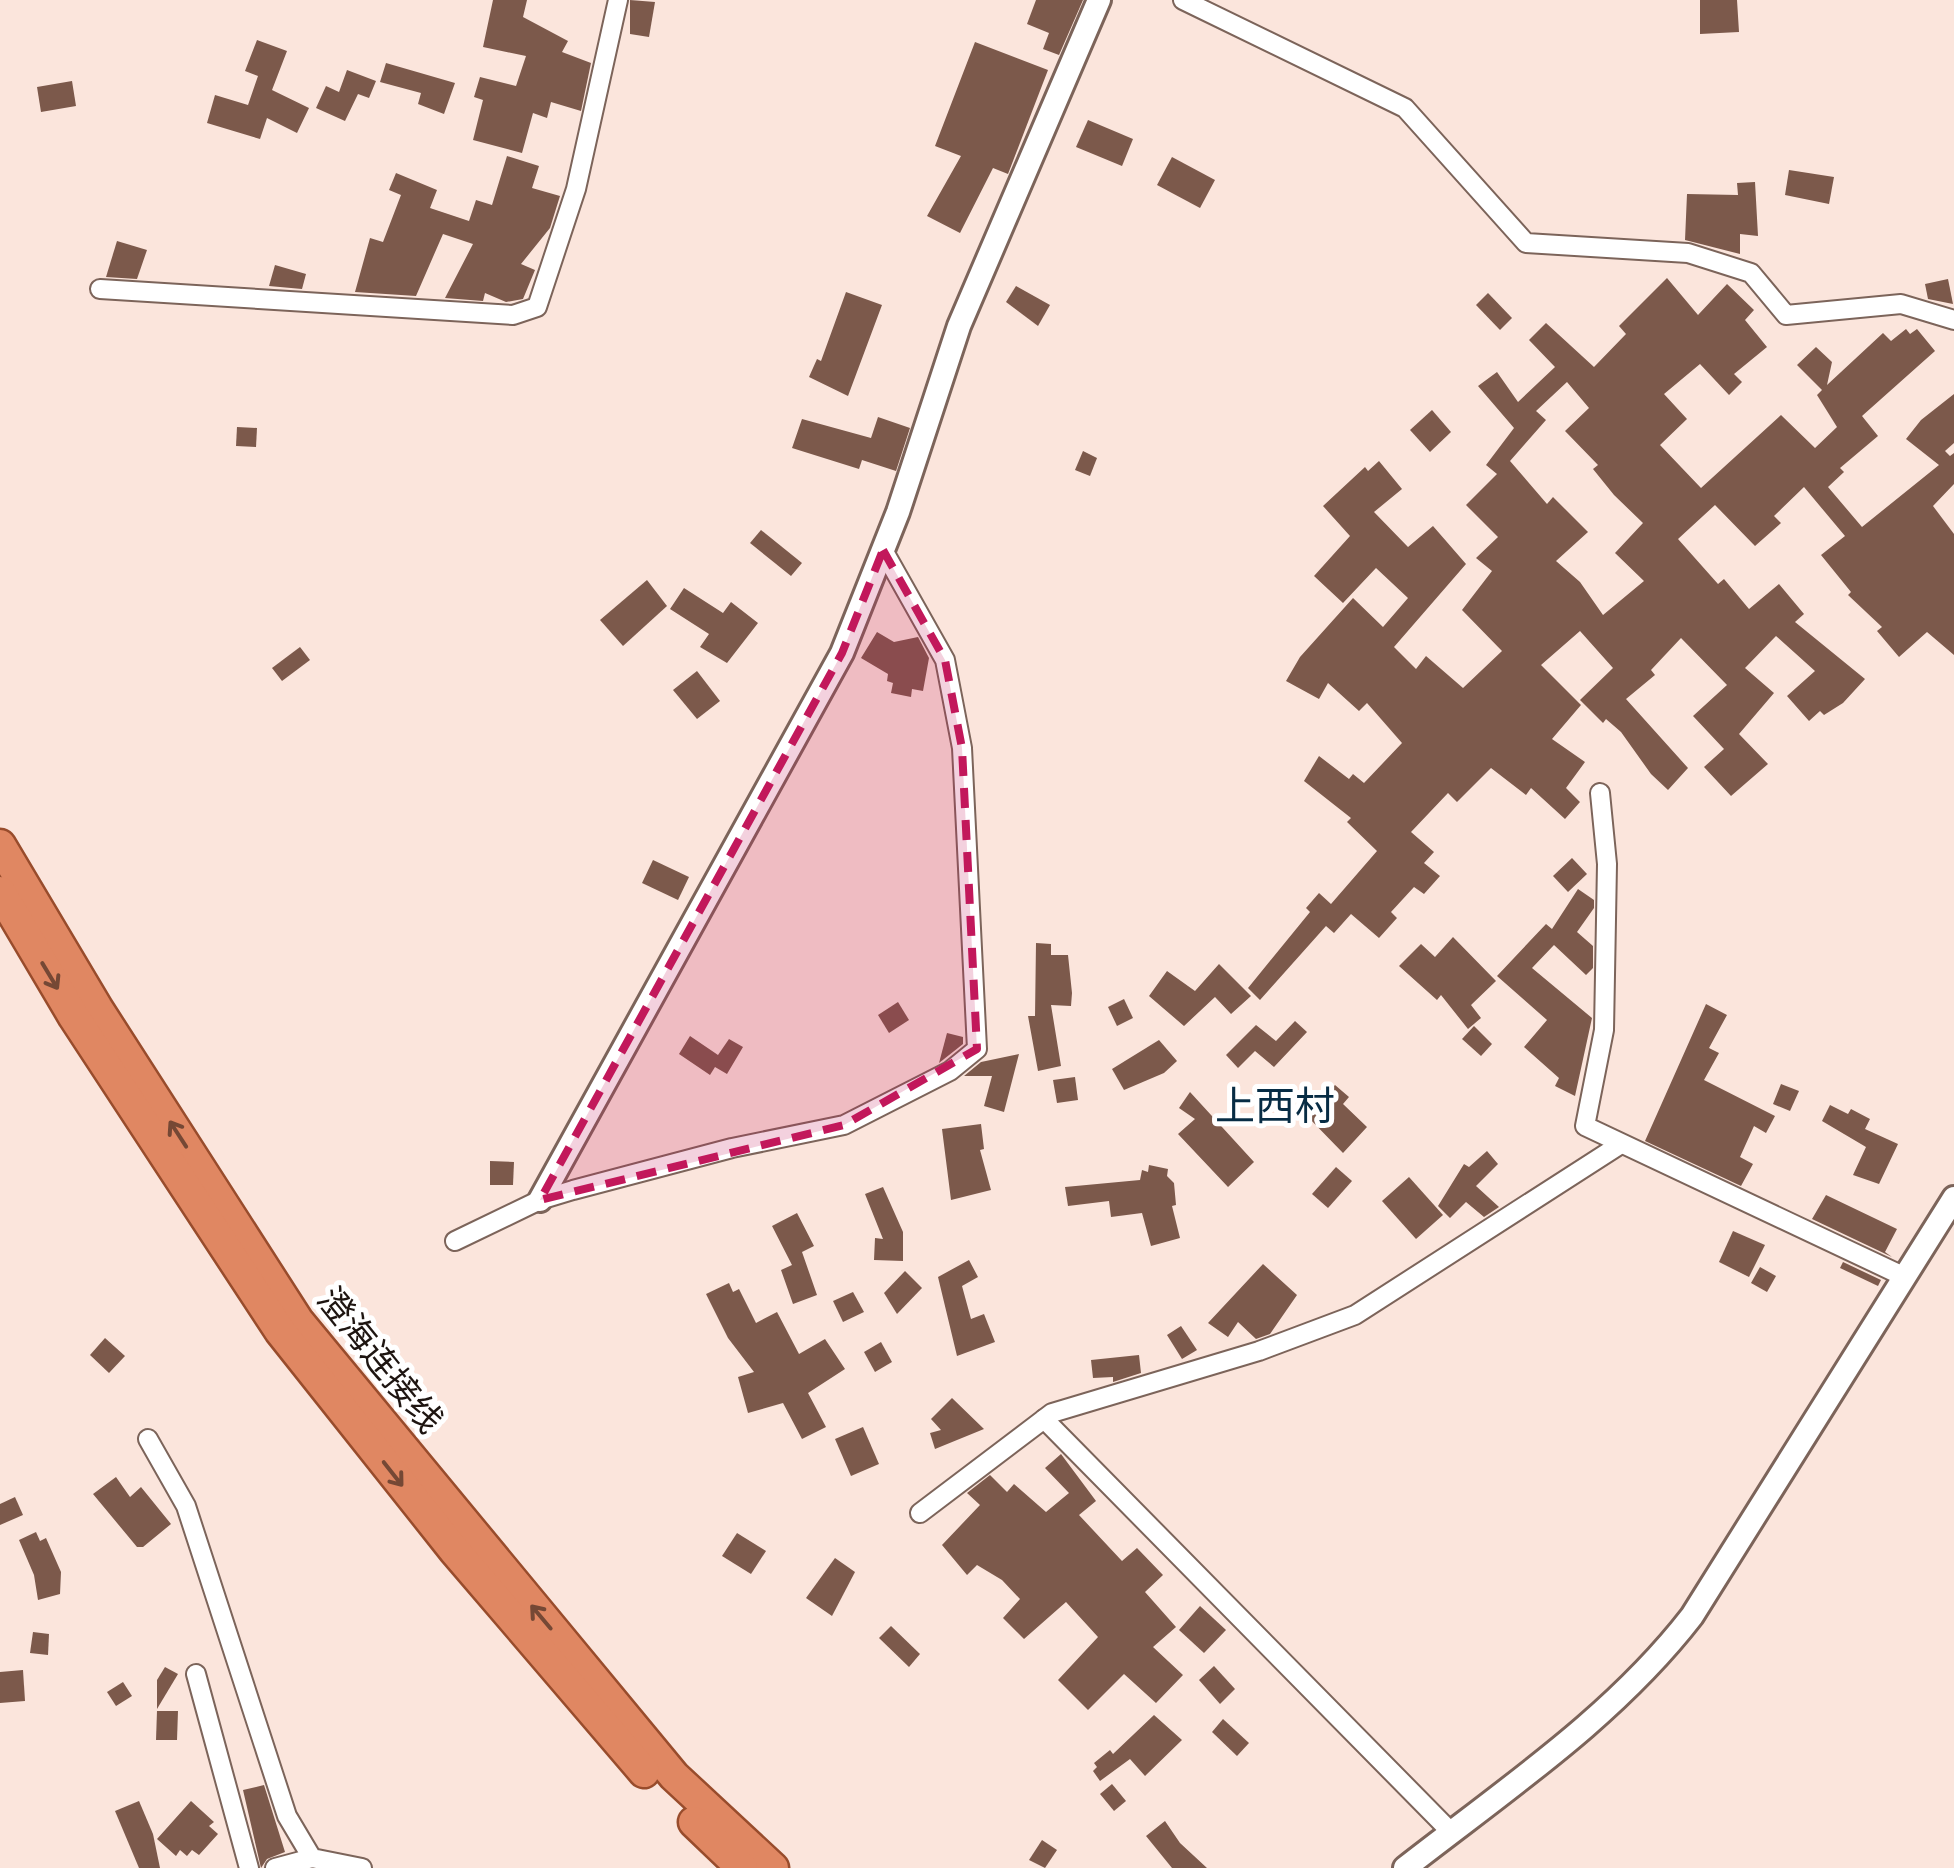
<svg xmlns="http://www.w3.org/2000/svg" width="1954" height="1868" font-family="Lato,'Noto Sans SC',sans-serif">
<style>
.building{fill:#7c594b;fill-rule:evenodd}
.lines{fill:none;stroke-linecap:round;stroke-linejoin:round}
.minor-casing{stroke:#7c645a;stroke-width:22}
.tertiary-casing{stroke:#7c645a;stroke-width:28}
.trunk-casing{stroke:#984c2c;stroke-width:35}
.minor{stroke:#fff;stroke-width:18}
.tertiary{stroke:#fff;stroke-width:22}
.trunk{stroke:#e08762;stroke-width:30}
.oneway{stroke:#754835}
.marked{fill:#c2185b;fill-opacity:0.2;stroke:#c2185b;stroke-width:8;stroke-dasharray:20 12;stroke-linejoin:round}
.labels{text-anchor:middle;stroke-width:10;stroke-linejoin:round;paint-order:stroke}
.street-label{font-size:35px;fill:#1e1511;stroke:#fff}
.quarter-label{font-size:40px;fill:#072c44;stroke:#fff}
</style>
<rect width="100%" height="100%" fill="#fbe5dc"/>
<g class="building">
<polygon points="493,0 527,0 523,17 568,41 562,52 591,63 581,111 551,102 547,118 533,113 522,153 473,140 483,100 474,97 480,77 516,86 526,56 483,47"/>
<polygon points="630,0 655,2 649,37 630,34"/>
<polygon points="1036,0 1083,0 1059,55 1043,49 1049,33 1027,24"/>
<polygon points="1700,0 1737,0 1739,32 1700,34"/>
<polygon points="257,40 287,51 272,90 309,108 297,133 267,118 260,139 207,123 215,95 248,105 258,76 245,71"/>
<polygon points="975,42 1048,70 1008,174 993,168 960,233 927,216 961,156 935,146"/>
<polygon points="386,63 455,83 444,114 418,104 421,93 380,82"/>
<polygon points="347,70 376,81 369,98 358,94 345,121 316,108 326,86 339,92"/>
<polygon points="72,81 76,106 41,112 37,87"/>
<polygon points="1088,120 1133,139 1122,166 1076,147"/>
<polygon points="507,156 539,166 532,188 560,196 550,228 521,264 535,270 523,299 506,302 485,293 483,301 445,298 473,244 443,234 416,296 355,292 370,238 383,242 401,195 389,190 396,173 437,190 430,208 469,221 476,200 492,205"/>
<polygon points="1172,157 1215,180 1200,208 1157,185"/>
<polygon points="1789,170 1834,177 1829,204 1785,195"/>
<polygon points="1755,182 1758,236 1740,234 1740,254 1685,240 1687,194 1738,195 1737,183"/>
<polygon points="117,241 147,250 137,279 106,277"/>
<polygon points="275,265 306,274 302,289 269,286"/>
<path d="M1667 278 1698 315 1727 284 1754 310 1745 320 1767 347 1734 374 1742 382 1729 395 1700 364 1664 394 1687 419 1660 445 1701 488 1781 415 1815 448 1837 427 1817 395 1822 390 1797 365 1816 347 1832 362 1827 385 1883 333 1891 341 1906 329 1910 334 1917 329 1935 351 1862 416 1878 436 1840 468 1844 472 1828 487 1862 527 1939 465 1906 439 1921 420 1954 394V443L1945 451 1950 456 1954 453V484L1933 506 1954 534V655L1927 632 1899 657 1877 631 1882 627 1848 595 1851 592 1821 555 1845 536 1804 487 1774 516 1781 523 1755 546 1715 505 1678 539 1718 584 1724 579 1749 609 1779 584 1804 614 1795 622 1865 679 1843 703 1824 715 1820 711 1809 721 1787 696 1815 671 1776 636 1745 668 1774 693 1739 734 1768 764 1731 796 1704 767 1724 749 1693 716 1727 685 1681 638 1651 670 1655 675 1626 699 1688 768 1668 790 1651 774 1621 732 1606 719 1603 723 1580 700 1613 668 1580 631 1541 665 1581 705 1552 739 1585 762 1566 788 1580 802 1565 819 1531 788 1526 795 1491 768 1457 802 1448 793 1411 832 1434 852 1424 863 1440 876 1424 894 1414 887 1391 912 1397 918 1379 938 1351 914 1334 933 1326 926 1260 1000 1248 988 1310 912 1306 908 1319 893 1331 904 1377 851 1347 822 1351 818 1304 781 1319 756 1349 779 1353 774 1364 783 1402 743 1367 703 1359 711 1328 683 1319 699 1286 681 1300 657 1353 598 1383 627 1408 598 1376 568 1343 603 1314 576 1350 536 1323 506 1365 467 1368 471 1379 461 1402 489 1374 512 1408 547 1433 526 1466 564 1394 647 1416 669 1426 656 1463 688 1502 651 1462 610 1492 571 1476 558 1498 537 1466 505 1497 474 1486 465 1514 428 1478 386 1497 372 1518 402 1555 367 1529 340 1546 323 1594 367 1626 334 1619 326ZM1567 382 1589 408 1565 431 1598 465 1593 469 1614 495 1643 523 1615 553 1644 581 1603 615 1580 582 1556 561 1588 532 1553 497 1547 504 1510 461 1546 420 1536 411Z"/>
<polygon points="1948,279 1953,304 1928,299 1925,284"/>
<polygon points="1016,286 1050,305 1038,326 1006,302"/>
<polygon points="846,292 882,305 848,396 809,377 817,359 821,361"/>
<polygon points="1488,293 1512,318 1500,330 1476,305"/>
<polygon points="1432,410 1451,432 1430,452 1410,430"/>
<polygon points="878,417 910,428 896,471 862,460 859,469 792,448 802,419 871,438"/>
<polygon points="237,427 257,428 256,447 236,446"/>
<polygon points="1083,451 1097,458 1090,476 1075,470"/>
<polygon points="761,530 802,563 791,576 750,543"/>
<polygon points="647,580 667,606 623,646 600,620"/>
<polygon points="684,588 723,613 731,602 758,623 727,663 700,647 709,634 670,609"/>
<polygon points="877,632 894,642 918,637 929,658 923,691 912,689 911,697 891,693 893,683 887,681 888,674 861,658"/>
<polygon points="300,647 310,660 282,681 272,668"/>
<polygon points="697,671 720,701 697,719 673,690"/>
<polygon points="1572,858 1587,874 1568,892 1553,876"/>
<polygon points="653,860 689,877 678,900 642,883"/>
<polygon points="1578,889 1594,900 1594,908 1577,932 1593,946 1593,968 1586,975 1554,945 1532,968 1592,1018 1575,1096 1555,1086 1559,1078 1524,1047 1547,1020 1497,976 1546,924 1552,929"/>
<polygon points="1453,937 1496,981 1471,1005 1481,1018 1468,1029 1441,995 1437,1000 1399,966 1421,944 1435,957"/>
<polygon points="1036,943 1051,944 1051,955 1068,955 1072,993 1071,1006 1051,1005 1061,1066 1038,1071 1028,1016 1035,1016"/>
<polygon points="1219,964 1251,996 1231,1014 1215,997 1184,1026 1149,996 1167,971 1195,991"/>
<polygon points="1124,999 1133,1018 1117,1026 1108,1007"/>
<polygon points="898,1002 909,1020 889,1033 878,1015"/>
<polygon points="1706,1004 1727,1015 1709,1048 1719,1053 1704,1080 1775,1116 1766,1133 1754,1126 1740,1157 1753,1164 1741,1186 1645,1141"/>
<polygon points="1295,1021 1307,1032 1274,1067 1255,1051 1238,1068 1226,1055 1256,1025 1276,1041"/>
<polygon points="1474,1026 1492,1044 1481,1056 1462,1039"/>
<polygon points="947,1033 963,1037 963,1044 939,1063"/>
<polygon points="690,1036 718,1055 729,1039 743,1047 727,1074 715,1067 710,1075 679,1054"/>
<polygon points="1159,1040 1177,1061 1164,1073 1124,1090 1112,1069"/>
<polygon points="1019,1054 1004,1112 984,1106 992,1076 964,1076 981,1062"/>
<polygon points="1075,1077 1078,1100 1057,1103 1053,1080"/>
<polygon points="1781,1084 1799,1091 1790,1111 1773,1104"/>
<polygon points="1335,1085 1349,1097 1343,1104 1367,1127 1343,1153 1307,1116"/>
<polygon points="1190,1092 1254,1162 1228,1187 1178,1134 1195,1119 1179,1108"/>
<polygon points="1830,1105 1848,1114 1851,1109 1870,1119 1865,1129 1898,1144 1879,1184 1853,1175 1866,1147 1822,1121"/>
<polygon points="981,1124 984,1149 980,1150 991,1190 951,1200 942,1129"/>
<polygon points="1487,1151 1498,1164 1476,1186 1499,1207 1484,1217 1466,1202 1450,1218 1438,1206 1464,1164 1469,1167"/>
<polygon points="490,1161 514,1162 513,1185 490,1185"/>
<polygon points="1149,1165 1168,1169 1167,1176 1174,1183 1176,1205 1172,1206 1180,1238 1151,1246 1142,1213 1111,1217 1109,1201 1068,1206 1065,1187 1140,1180 1142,1170 1148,1172"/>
<polygon points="1336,1167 1352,1181 1328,1208 1312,1194"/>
<polygon points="1409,1177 1443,1215 1416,1239 1382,1201"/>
<polygon points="883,1187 903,1232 903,1261 874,1260 875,1238 883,1239 865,1194"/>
<polygon points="1826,1195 1897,1229 1885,1252 1892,1257 1812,1219"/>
<polygon points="797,1213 814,1246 802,1252 817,1295 793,1304 781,1270 792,1265 772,1226"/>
<polygon points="1733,1231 1765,1245 1749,1277 1719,1262"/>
<polygon points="969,1260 978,1277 962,1286 971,1319 984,1314 995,1342 957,1356 938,1277"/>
<polygon points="1843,1262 1881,1280 1878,1286 1840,1268"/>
<polygon points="1263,1264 1297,1295 1270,1334 1256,1339 1238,1322 1228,1337 1208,1323"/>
<polygon points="1760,1267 1776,1276 1767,1292 1751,1283"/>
<polygon points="905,1271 922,1288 897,1314 884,1293"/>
<polygon points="729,1283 733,1292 739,1289 756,1323 777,1312 799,1354 825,1339 845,1369 808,1393 826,1427 802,1439 783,1403 748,1413 738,1377 754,1372 728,1338 706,1294"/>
<polygon points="853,1292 864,1312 843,1322 833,1301"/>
<polygon points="1181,1326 1197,1350 1182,1359 1167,1335"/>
<polygon points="105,1338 125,1356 109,1373 90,1355"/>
<polygon points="881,1342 892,1362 875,1372 864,1352"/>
<polygon points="1139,1355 1141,1373 1113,1382 1113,1377 1093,1378 1091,1360"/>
<polygon points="952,1398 984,1429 935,1449 930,1433 941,1430 931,1419"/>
<polygon points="863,1427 879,1464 851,1476 835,1439"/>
<polygon points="1061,1454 1096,1501 1079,1515 1122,1561 1137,1548 1163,1575 1145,1592 1176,1627 1153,1647 1183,1675 1156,1703 1124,1674 1088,1710 1058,1680 1098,1637 1066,1602 1024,1639 1003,1618 1020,1599 1002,1580 977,1565 967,1575 942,1545 980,1505 967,1493 990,1475 1007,1492 1014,1484 1046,1512 1069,1493 1045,1468"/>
<polygon points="116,1477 130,1497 141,1487 171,1524 143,1547 137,1547 93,1494"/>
<polygon points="15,1497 23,1515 0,1525 0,1504"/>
<polygon points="36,1532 40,1541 46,1538 61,1572 60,1594 38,1600 34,1575 19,1540"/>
<polygon points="737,1533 766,1551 751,1574 722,1556"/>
<polygon points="835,1558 855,1572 832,1616 806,1598"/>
<polygon points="1200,1606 1226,1630 1204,1653 1179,1630"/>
<polygon points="891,1626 920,1654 909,1667 879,1638"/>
<polygon points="33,1632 49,1634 48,1655 30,1653"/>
<polygon points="1214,1666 1235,1689 1220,1704 1199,1680"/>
<polygon points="165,1667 178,1674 157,1709 157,1680"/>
<polygon points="23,1670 25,1701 0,1703 0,1672"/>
<polygon points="123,1682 132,1696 116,1706 107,1692"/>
<polygon points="157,1711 178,1711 177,1740 156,1740"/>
<polygon points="1154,1715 1182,1740 1145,1776 1130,1759 1100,1781 1093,1771 1097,1767 1094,1763 1110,1750 1113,1754"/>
<polygon points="1223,1719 1249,1743 1237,1756 1212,1732"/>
<polygon points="1112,1784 1126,1801 1114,1811 1100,1794"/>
<polygon points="264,1785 285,1852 267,1859 261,1868 243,1790"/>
<polygon points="139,1801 153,1834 160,1868 139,1868 115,1811"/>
<polygon points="191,1801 214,1822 209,1826 218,1834 199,1855 192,1850 187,1856 180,1850 176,1856 157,1839"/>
<polygon points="1165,1821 1180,1843 1207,1868 1172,1868 1146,1836"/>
<polygon points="1042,1840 1057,1850 1045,1868 1029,1860"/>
</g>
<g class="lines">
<defs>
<g id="minor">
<polyline points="1183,0 1405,108 1526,243 1688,253 1751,273 1786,315 1901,304 1954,320"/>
<polyline points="100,289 513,315 537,307 576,189 618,0"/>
<polyline points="1600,793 1607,864 1604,1030 1585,1126 1905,1277"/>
<polyline points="455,1241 540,1200 573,1190 732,1148 844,1125 950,1071 977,1049 962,748 945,660 883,550"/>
<polyline points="1044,1419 1451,1832"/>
<polyline points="148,1439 186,1506 287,1816 312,1858 362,1868"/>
<polyline points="920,1513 1052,1413 1259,1351 1355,1315 1621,1144"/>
<polyline points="196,1674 249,1868"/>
<polyline points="275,1868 312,1858"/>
</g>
<g id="tertiary">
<polyline points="540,1200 842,653 898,512 959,326 1099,0"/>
<path d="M1405 1868C1506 1789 1614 1717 1692 1616L1954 1198"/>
</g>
<g id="trunk">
<polyline points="0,845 97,1008 298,1321 674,1776 773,1868"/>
<polyline points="0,892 74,1017 280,1331 454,1550 644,1772"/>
<polyline points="694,1822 742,1868"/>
</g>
</defs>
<use href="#minor" class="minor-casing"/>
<use href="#tertiary" class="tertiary-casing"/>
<use href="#trunk" class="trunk-casing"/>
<use href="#minor" class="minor"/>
<use href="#tertiary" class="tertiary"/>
<use href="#trunk" class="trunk"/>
</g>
<defs><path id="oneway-shaft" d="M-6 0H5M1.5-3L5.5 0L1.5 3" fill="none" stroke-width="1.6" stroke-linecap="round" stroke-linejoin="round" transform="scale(2.5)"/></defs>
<g class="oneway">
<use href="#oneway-shaft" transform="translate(50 976) rotate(59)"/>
<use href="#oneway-shaft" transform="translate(178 1134) rotate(-123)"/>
<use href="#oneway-shaft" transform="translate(393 1474) rotate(52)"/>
<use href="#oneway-shaft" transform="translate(541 1617) rotate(-130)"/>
</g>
<path class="marked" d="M883 550 945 660 962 748 977 1049 844 1125 540 1200 842 653Z"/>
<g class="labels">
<g class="street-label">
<text transform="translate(380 1360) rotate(51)" y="12">澄海连接线</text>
</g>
<g class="quarter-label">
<text x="1275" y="1120">上西村</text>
</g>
</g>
</svg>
